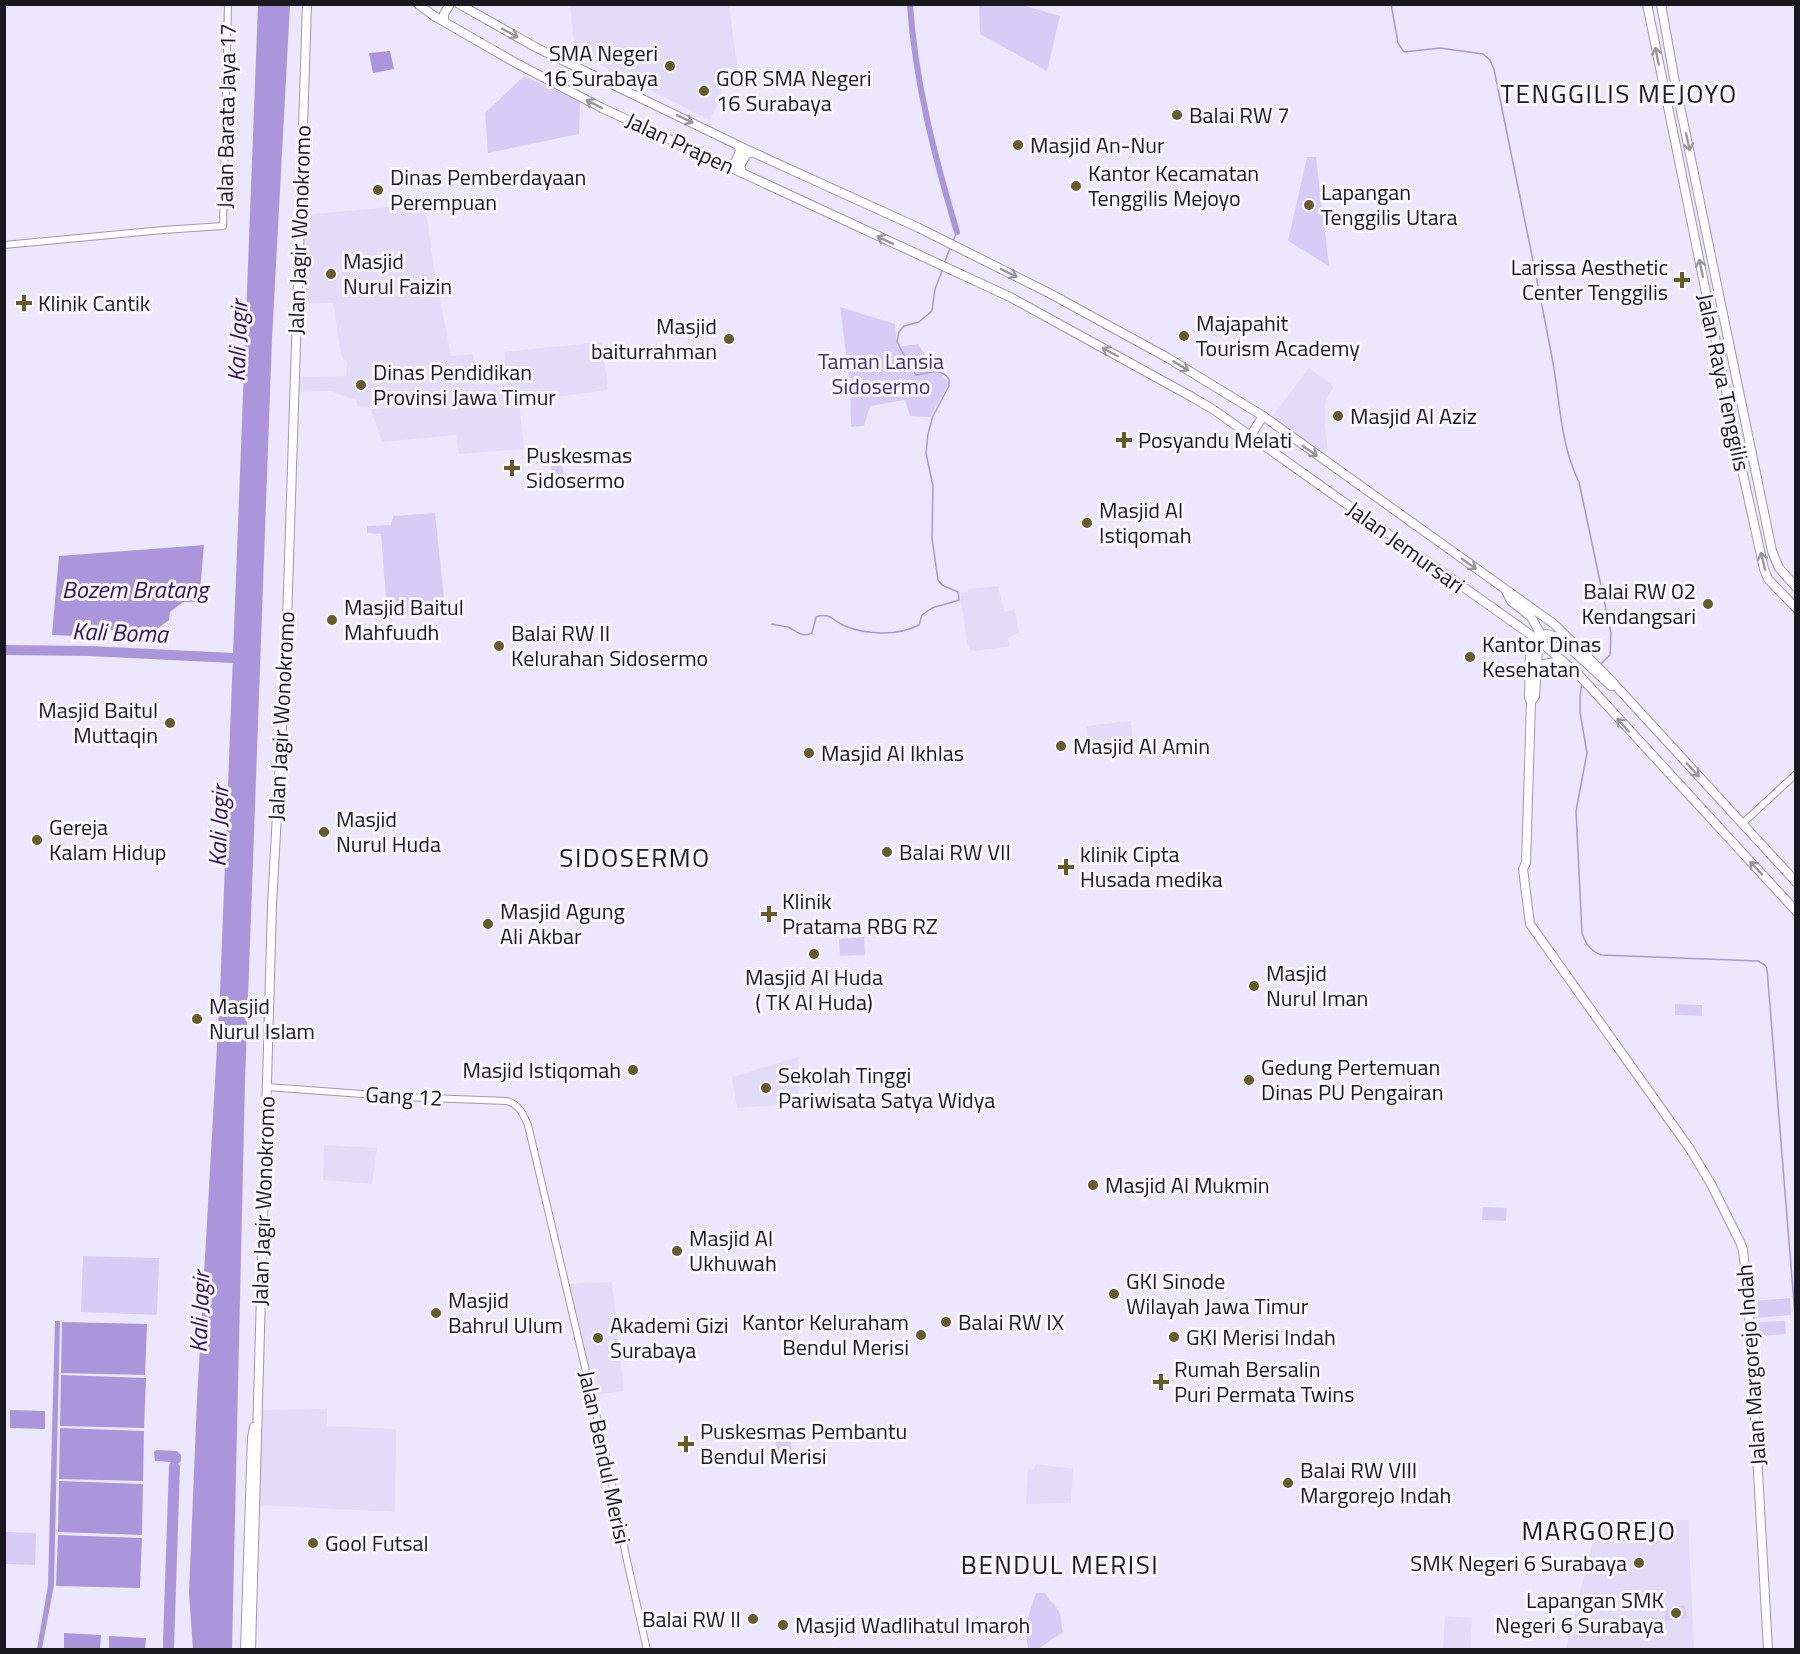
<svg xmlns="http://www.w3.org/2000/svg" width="1800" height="1654" font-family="'Titillium Web',sans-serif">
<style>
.built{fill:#e3dcf8}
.green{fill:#d8ccf7}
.water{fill:#ab96dc}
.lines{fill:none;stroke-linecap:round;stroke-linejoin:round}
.stream{stroke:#ab96dc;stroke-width:1.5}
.canal{stroke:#ab96dc;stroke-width:6}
.river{stroke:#ab96dc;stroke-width:10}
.minor-casing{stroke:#9e99ac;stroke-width:8}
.major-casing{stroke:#9e99ac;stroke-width:10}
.minor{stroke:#fff;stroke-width:6}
.major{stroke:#fff;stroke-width:8}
.oneway{stroke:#98979a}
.poi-dot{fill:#675b28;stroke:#f8f6ff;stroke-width:2}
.labels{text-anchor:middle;stroke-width:6;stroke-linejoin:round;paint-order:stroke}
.poi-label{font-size:22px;fill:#1a181f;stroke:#f8f6ff;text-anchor:start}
.street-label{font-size:22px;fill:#1a181f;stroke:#f8f6ff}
.park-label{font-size:22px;fill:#4a2b7c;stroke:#f8f6ff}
.water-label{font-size:24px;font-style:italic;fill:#351062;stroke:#f8f6ff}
.quarter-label{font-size:26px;letter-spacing:1.5px;fill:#1a181f;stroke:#f8f6ff}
</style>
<rect width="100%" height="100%" fill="#ece7fc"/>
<g class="built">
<polygon points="570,5 729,5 738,72 720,75 721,99 709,120 589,59 576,60"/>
<polygon points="411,205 413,213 426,211 434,268 451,356 473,354 475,385 507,384 504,352 602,342 608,390 519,402 524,449 459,454 456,435 382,442 371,409 435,403 358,407 356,400 330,391 297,392 297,377 346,376 347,362 343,359 341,354 333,303 299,304 304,215"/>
<polygon points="1309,368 1334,387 1326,399 1325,405 1325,427 1328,449 1324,454 1271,418"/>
<polygon points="998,586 1004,612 1015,609 1019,632 1008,638 1009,647 971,651 967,643 960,593 968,592 968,589"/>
<polygon points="1131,721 1134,749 1090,754 1086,726"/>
<polygon points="798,1057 799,1099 792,1104 737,1108 732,1077"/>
<polygon points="324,1145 377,1148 372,1184 323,1180"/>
<polygon points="612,1282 624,1391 592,1395 566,1284"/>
<polygon points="327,1409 327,1426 396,1429 395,1512 260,1505 261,1410"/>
<polygon points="1036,1464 1073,1469 1071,1503 1026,1504 1028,1470 1034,1469"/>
<polygon points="1598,1520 1688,1520 1694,1649 1566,1649"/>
<polygon points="1445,1616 1472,1618 1470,1649 1443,1649"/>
</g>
<g class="green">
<polygon points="979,5 1022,5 1060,16 1047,71 980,34"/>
<polygon points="524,76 580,101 579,134 488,153 485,113"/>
<polygon points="1307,157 1316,157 1329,266 1288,241"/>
<polygon points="840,307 895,324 897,347 918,344 931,364 949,383 930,417 910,416 905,400 870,406 864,426 851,427 850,385"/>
<polygon points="562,462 565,488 554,489 551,463"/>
<polygon points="435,513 445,608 399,615 398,610 390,610 389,599 386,598 381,534 367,533 367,526 391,525 393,516"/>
<polygon points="864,937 865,955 840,956 839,939"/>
<polygon points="1675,1004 1702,1005 1702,1016 1675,1015"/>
<polygon points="1483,1207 1507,1208 1506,1221 1482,1220"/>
<polygon points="83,1256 159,1258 157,1315 81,1312"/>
<polygon points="1790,1298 1791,1315 1754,1318 1753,1301"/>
<polygon points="1785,1321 1786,1334 1758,1336 1757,1322"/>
<polygon points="791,1432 792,1455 777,1456 775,1433"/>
<polygon points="5,1532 36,1533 35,1565 5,1564"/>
<path d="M1036 1593H1045C1048 1600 1056 1604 1059 1612 1062 1618 1061 1626 1063 1632L1038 1649H1028L1025 1626Z"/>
<polygon points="1685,1605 1687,1618 1665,1621 1666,1608"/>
</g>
<g class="water">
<polygon points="258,5 290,5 272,339 245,1081 232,1649 193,1650 189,1593 197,1399 220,993"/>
<polygon points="390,51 394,69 373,73 369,53"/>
<polygon points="204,545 199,602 183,602 170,612 169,620 144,639 138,640 132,631 105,630 99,637 52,635 59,556"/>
<polygon points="55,1321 60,1321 54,1585 42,1649 37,1649 48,1585"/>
<polygon points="62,1322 147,1324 145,1375 61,1373"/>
<polygon points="61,1375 146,1378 144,1428 60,1426"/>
<polygon points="10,1410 45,1411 45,1429 10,1428"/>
<polygon points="60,1428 144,1431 143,1481 59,1479"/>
<polygon points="156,1450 177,1451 181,1455 181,1461 178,1464 180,1466 174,1649 163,1649 163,1641 169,1465 171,1462 155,1461 154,1452"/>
<polygon points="59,1481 143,1484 142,1535 58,1532"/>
<polygon points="58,1535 142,1538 140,1588 56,1586"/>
<polygon points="64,1633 101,1635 100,1649 64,1649"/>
<polygon points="109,1636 146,1638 145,1649 109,1649"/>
</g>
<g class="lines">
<g class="stream">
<path d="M1391 4 1398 43 1404 52 1440 48 1483 54 1490 60 1494 69C1513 164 1533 258 1551 352 1560 395 1559 442 1579 482L1611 633 1610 655 1600 665"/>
<polyline points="953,241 957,232"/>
<polyline points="944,264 950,248"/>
<path d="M772 624C777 625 783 626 788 627 797 631 801 638 812 633L816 617C830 612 833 621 845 626 867 635 898 636 919 625L922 615 932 608 959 600 958 592 942 585 938 580 932 538 933 486 926 453 928 434 933 416 949 386V379C940 367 929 373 916 375L901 350 897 341 899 332 904 326 919 322 932 311 935 289 942 271"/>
<path d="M1582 683 1580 696V712L1587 753 1576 811 1582 933C1586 945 1590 950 1601 955L1758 961 1765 965 1767 969 1796 1328"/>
</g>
<path class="canal" d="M910 4C915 82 935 158 957 232"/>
<polyline class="river" points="4,650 89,651 233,658"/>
<defs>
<g id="minor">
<polyline points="4,245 163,230 223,226 228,4"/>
<polyline points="1743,823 1796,774"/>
<path d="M267 1087 403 1097 507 1101C519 1104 523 1114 528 1125L609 1469 626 1556 647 1650"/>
</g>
<g id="major">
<polyline points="418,4 434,16 514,62 602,108 1010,297 1192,397 1214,410 1538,640 1578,674 1796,911"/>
<polyline points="459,4 537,48 752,152 919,228 1049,293 1168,358 1263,416 1554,624 1605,674 1796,882"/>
<polyline points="1647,4 1743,474 1764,569 1768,579 1796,608"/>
<polyline points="1661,4 1674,77 1772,551 1779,568 1796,587"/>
<polyline points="444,21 444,14 450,4"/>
<polyline points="728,165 735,163 740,151 739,146"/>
<polyline points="742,172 740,166 746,155 752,152"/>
<polyline points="1251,435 1263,416"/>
<polyline points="1506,591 1511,601 1531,617 1539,631 1535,696 1531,702 1526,863 1523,869 1530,924 1690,1149 1711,1184 1740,1242 1743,1250 1748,1295 1768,1650"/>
<polyline points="1536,670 1544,664 1562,661"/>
<polyline points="1531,702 1529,697 1530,654 1531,648 1546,634 1558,637 1611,686"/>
<polyline points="245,1650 252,1438 254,1427"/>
<polyline points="251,1650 272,905 286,652 307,4"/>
</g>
</defs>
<use href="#minor" class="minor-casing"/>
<use href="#major" class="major-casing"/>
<use href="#minor" class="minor"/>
<use href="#major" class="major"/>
</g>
<defs><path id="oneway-shaft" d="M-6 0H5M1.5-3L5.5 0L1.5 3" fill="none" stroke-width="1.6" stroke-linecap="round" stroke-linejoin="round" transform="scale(1.5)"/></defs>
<g class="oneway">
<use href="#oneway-shaft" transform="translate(510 33) rotate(29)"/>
<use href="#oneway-shaft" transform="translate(1657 56) rotate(-101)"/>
<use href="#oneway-shaft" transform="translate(594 104) rotate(-153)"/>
<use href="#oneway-shaft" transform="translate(685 119) rotate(25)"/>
<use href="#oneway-shaft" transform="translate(1688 142) rotate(77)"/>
<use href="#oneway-shaft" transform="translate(885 240) rotate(-155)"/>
<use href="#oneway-shaft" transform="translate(1701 268) rotate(-102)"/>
<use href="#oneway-shaft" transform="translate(1009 273) rotate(26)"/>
<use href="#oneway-shaft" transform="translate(1110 352) rotate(-152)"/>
<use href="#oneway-shaft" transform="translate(1181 366) rotate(31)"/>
<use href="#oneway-shaft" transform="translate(1310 451) rotate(35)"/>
<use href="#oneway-shaft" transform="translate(1763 561) rotate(-104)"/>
<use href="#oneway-shaft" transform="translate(1469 564) rotate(35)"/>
<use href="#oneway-shaft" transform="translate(1623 725) rotate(-132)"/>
<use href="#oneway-shaft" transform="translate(1693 770) rotate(47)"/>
<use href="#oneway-shaft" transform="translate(1756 868) rotate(-133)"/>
</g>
<g class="poi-dot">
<circle cx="670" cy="66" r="6"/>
<circle cx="704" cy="91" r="6"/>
<circle cx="1177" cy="115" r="6"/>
<circle cx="1018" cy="145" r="6"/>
<circle cx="1076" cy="186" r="6"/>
<circle cx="378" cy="190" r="6"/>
<circle cx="1309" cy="205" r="6"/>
<circle cx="331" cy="274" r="6"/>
<path d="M1679 271h6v6h6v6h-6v6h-6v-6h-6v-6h6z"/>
<path d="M21 294h6v6h6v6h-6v6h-6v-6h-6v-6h6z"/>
<circle cx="1184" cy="336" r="6"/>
<circle cx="729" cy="339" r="6"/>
<circle cx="361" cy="385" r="6"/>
<circle cx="1338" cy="416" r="6"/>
<path d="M1121 431h6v6h6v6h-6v6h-6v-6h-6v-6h6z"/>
<path d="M509 459h6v6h6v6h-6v6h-6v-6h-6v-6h6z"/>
<circle cx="1087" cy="523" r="6"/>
<circle cx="1708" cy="604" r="6"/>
<circle cx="332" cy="620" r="6"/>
<circle cx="499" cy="646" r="6"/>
<circle cx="1470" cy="657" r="6"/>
<circle cx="170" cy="723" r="6"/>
<circle cx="1061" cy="746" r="6"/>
<circle cx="809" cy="753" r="6"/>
<circle cx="324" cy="832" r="6"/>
<circle cx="37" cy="840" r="6"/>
<circle cx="887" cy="852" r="6"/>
<path d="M1063 858h6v6h6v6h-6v6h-6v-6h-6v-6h6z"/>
<path d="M766 905h6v6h6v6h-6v6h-6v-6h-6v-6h6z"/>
<circle cx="488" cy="924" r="6"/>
<circle cx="814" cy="954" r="6"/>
<circle cx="1254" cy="986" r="6"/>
<circle cx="197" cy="1019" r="6"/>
<circle cx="633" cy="1070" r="6"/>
<circle cx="1249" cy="1080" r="6"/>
<circle cx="766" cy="1088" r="6"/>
<circle cx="1093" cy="1185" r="6"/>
<circle cx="677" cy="1251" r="6"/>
<circle cx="1114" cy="1294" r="6"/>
<circle cx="436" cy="1313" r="6"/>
<circle cx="946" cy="1322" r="6"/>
<circle cx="921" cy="1335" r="6"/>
<circle cx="1174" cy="1337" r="6"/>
<circle cx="598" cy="1338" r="6"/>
<path d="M1158 1373h6v6h6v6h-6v6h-6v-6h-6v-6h6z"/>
<path d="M683 1435h6v6h6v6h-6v6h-6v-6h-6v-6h6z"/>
<circle cx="1288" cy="1483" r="6"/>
<circle cx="313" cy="1543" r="6"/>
<circle cx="1639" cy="1563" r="6"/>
<circle cx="1676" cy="1613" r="6"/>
<circle cx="753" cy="1619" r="6"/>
<circle cx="783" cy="1625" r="6"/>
</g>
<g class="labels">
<g class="poi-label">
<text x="658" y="61" text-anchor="end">SMA Negeri<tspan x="658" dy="25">16 Surabaya</tspan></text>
<text x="716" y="86">GOR SMA Negeri<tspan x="716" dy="25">16 Surabaya</tspan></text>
<text x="1189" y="123">Balai RW 7</text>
<text x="1030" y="153">Masjid An-Nur</text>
<text x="1088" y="181">Kantor Kecamatan<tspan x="1088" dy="25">Tenggilis Mejoyo</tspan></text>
<text x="390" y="185">Dinas Pemberdayaan<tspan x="390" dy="25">Perempuan</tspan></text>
<text x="1321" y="200">Lapangan<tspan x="1321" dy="25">Tenggilis Utara</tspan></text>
<text x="343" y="269">Masjid<tspan x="343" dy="25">Nurul Faizin</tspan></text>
<text x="1668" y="275" text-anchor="end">Larissa Aesthetic<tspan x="1668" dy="25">Center Tenggilis</tspan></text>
<text x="38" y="311">Klinik Cantik</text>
<text x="1196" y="331">Majapahit<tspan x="1196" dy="25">Tourism Academy</tspan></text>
<text x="717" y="334" text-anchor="end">Masjid<tspan x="717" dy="25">baiturrahman</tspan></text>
<text x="373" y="380">Dinas Pendidikan<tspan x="373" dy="25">Provinsi Jawa Timur</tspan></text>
<text x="1350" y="424">Masjid Al Aziz</text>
<text x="1138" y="448">Posyandu Melati</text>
<text x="526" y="463">Puskesmas<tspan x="526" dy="25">Sidosermo</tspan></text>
<text x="1099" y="518">Masjid Al<tspan x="1099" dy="25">Istiqomah</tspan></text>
<text x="1696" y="599" text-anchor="end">Balai RW 02<tspan x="1696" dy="25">Kendangsari</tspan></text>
<text x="344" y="615">Masjid Baitul<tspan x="344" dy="25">Mahfuudh</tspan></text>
<text x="511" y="641">Balai RW II<tspan x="511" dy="25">Kelurahan Sidosermo</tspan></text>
<text x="1482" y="652">Kantor Dinas<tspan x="1482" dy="25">Kesehatan</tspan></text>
<text x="158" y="718" text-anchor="end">Masjid Baitul<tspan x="158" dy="25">Muttaqin</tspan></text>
<text x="1073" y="754">Masjid Al Amin</text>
<text x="821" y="761">Masjid Al Ikhlas</text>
<text x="336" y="827">Masjid<tspan x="336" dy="25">Nurul Huda</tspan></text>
<text x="49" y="835">Gereja<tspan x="49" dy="25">Kalam Hidup</tspan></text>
<text x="899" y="860">Balai RW VII</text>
<text x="1080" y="862">klinik Cipta<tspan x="1080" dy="25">Husada medika</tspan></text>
<text x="782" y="909">Klinik<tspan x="782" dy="25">Pratama RBG RZ</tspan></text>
<text x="500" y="919">Masjid Agung<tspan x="500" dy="25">Ali Akbar</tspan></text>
<text x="1266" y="981">Masjid<tspan x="1266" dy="25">Nurul Iman</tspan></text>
<text x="814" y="985" text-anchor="middle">Masjid Al Huda<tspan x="814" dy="25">( TK Al Huda)</tspan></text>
<text x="209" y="1014">Masjid<tspan x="209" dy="25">Nurul Islam</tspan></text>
<text x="1261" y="1075">Gedung Pertemuan<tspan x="1261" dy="25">Dinas PU Pengairan</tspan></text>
<text x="621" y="1078" text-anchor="end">Masjid Istiqomah</text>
<text x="778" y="1083">Sekolah Tinggi<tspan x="778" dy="25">Pariwisata Satya Widya</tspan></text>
<text x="1105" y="1193">Masjid Al Mukmin</text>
<text x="689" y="1246">Masjid Al<tspan x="689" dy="25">Ukhuwah</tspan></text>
<text x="1126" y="1289">GKI Sinode<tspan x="1126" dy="25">Wilayah Jawa Timur</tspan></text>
<text x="448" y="1308">Masjid<tspan x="448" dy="25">Bahrul Ulum</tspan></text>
<text x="909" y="1330" text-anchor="end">Kantor Keluraham<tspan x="909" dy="25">Bendul Merisi</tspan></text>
<text x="958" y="1330">Balai RW IX</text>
<text x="610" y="1333">Akademi Gizi<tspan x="610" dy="25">Surabaya</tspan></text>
<text x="1186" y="1345">GKI Merisi Indah</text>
<text x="1174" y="1377">Rumah Bersalin<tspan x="1174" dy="25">Puri Permata Twins</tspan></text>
<text x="700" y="1439">Puskesmas Pembantu<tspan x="700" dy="25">Bendul Merisi</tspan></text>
<text x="1300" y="1478">Balai RW VIII<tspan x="1300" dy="25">Margorejo Indah</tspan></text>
<text x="325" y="1551">Gool Futsal</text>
<text x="1627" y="1571" text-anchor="end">SMK Negeri 6 Surabaya</text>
<text x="1664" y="1608" text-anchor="end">Lapangan SMK<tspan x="1664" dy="25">Negeri 6 Surabaya</tspan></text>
<text x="741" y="1627" text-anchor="end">Balai RW II</text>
<text x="795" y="1633">Masjid Wadlihatul Imaroh</text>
</g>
<g class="street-label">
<text transform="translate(226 116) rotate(-89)" y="8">Jalan Barata Jaya 17</text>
<text transform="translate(680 143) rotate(25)" y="8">Jalan Prapen</text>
<text transform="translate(299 230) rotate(-88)" y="8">Jalan Jagir Wonokromo</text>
<text transform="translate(1724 382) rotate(78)" y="8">Jalan Raya Tenggilis</text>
<text transform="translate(1406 547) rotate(36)" y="8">Jalan Jemursari</text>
<text transform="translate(281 716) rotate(-87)" y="8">Jalan Jagir Wonokromo</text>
<text transform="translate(404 1096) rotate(3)" y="8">Gang 12</text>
<text transform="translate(263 1201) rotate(-88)" y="8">Jalan Jagir Wonokromo</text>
<text transform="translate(1751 1365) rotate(-94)" y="8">Jalan Margorejo Indah</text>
<text transform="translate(605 1457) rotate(78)" y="8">Jalan Bendul Merisi</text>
</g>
<g class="park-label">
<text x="881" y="369">Taman Lansia<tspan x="881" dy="25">Sidosermo</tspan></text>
</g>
<g class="water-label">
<text transform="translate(238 341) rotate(-88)" y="8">Kali Jagir</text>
<text x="135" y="598">Bozem Bratang</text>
<text transform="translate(120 633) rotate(2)" y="8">Kali Boma</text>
<text transform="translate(219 826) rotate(-88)" y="8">Kali Jagir</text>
<text transform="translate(200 1312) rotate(-88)" y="8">Kali Jagir</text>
</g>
<g class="quarter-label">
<text x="1619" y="103">TENGGILIS MEJOYO</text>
<text x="635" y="867">SIDOSERMO</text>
<text x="1599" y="1540">MARGOREJO</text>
<text x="1060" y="1574">BENDUL MERISI</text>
</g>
</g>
<rect width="1800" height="1654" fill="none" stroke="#1a181f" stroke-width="12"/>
</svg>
